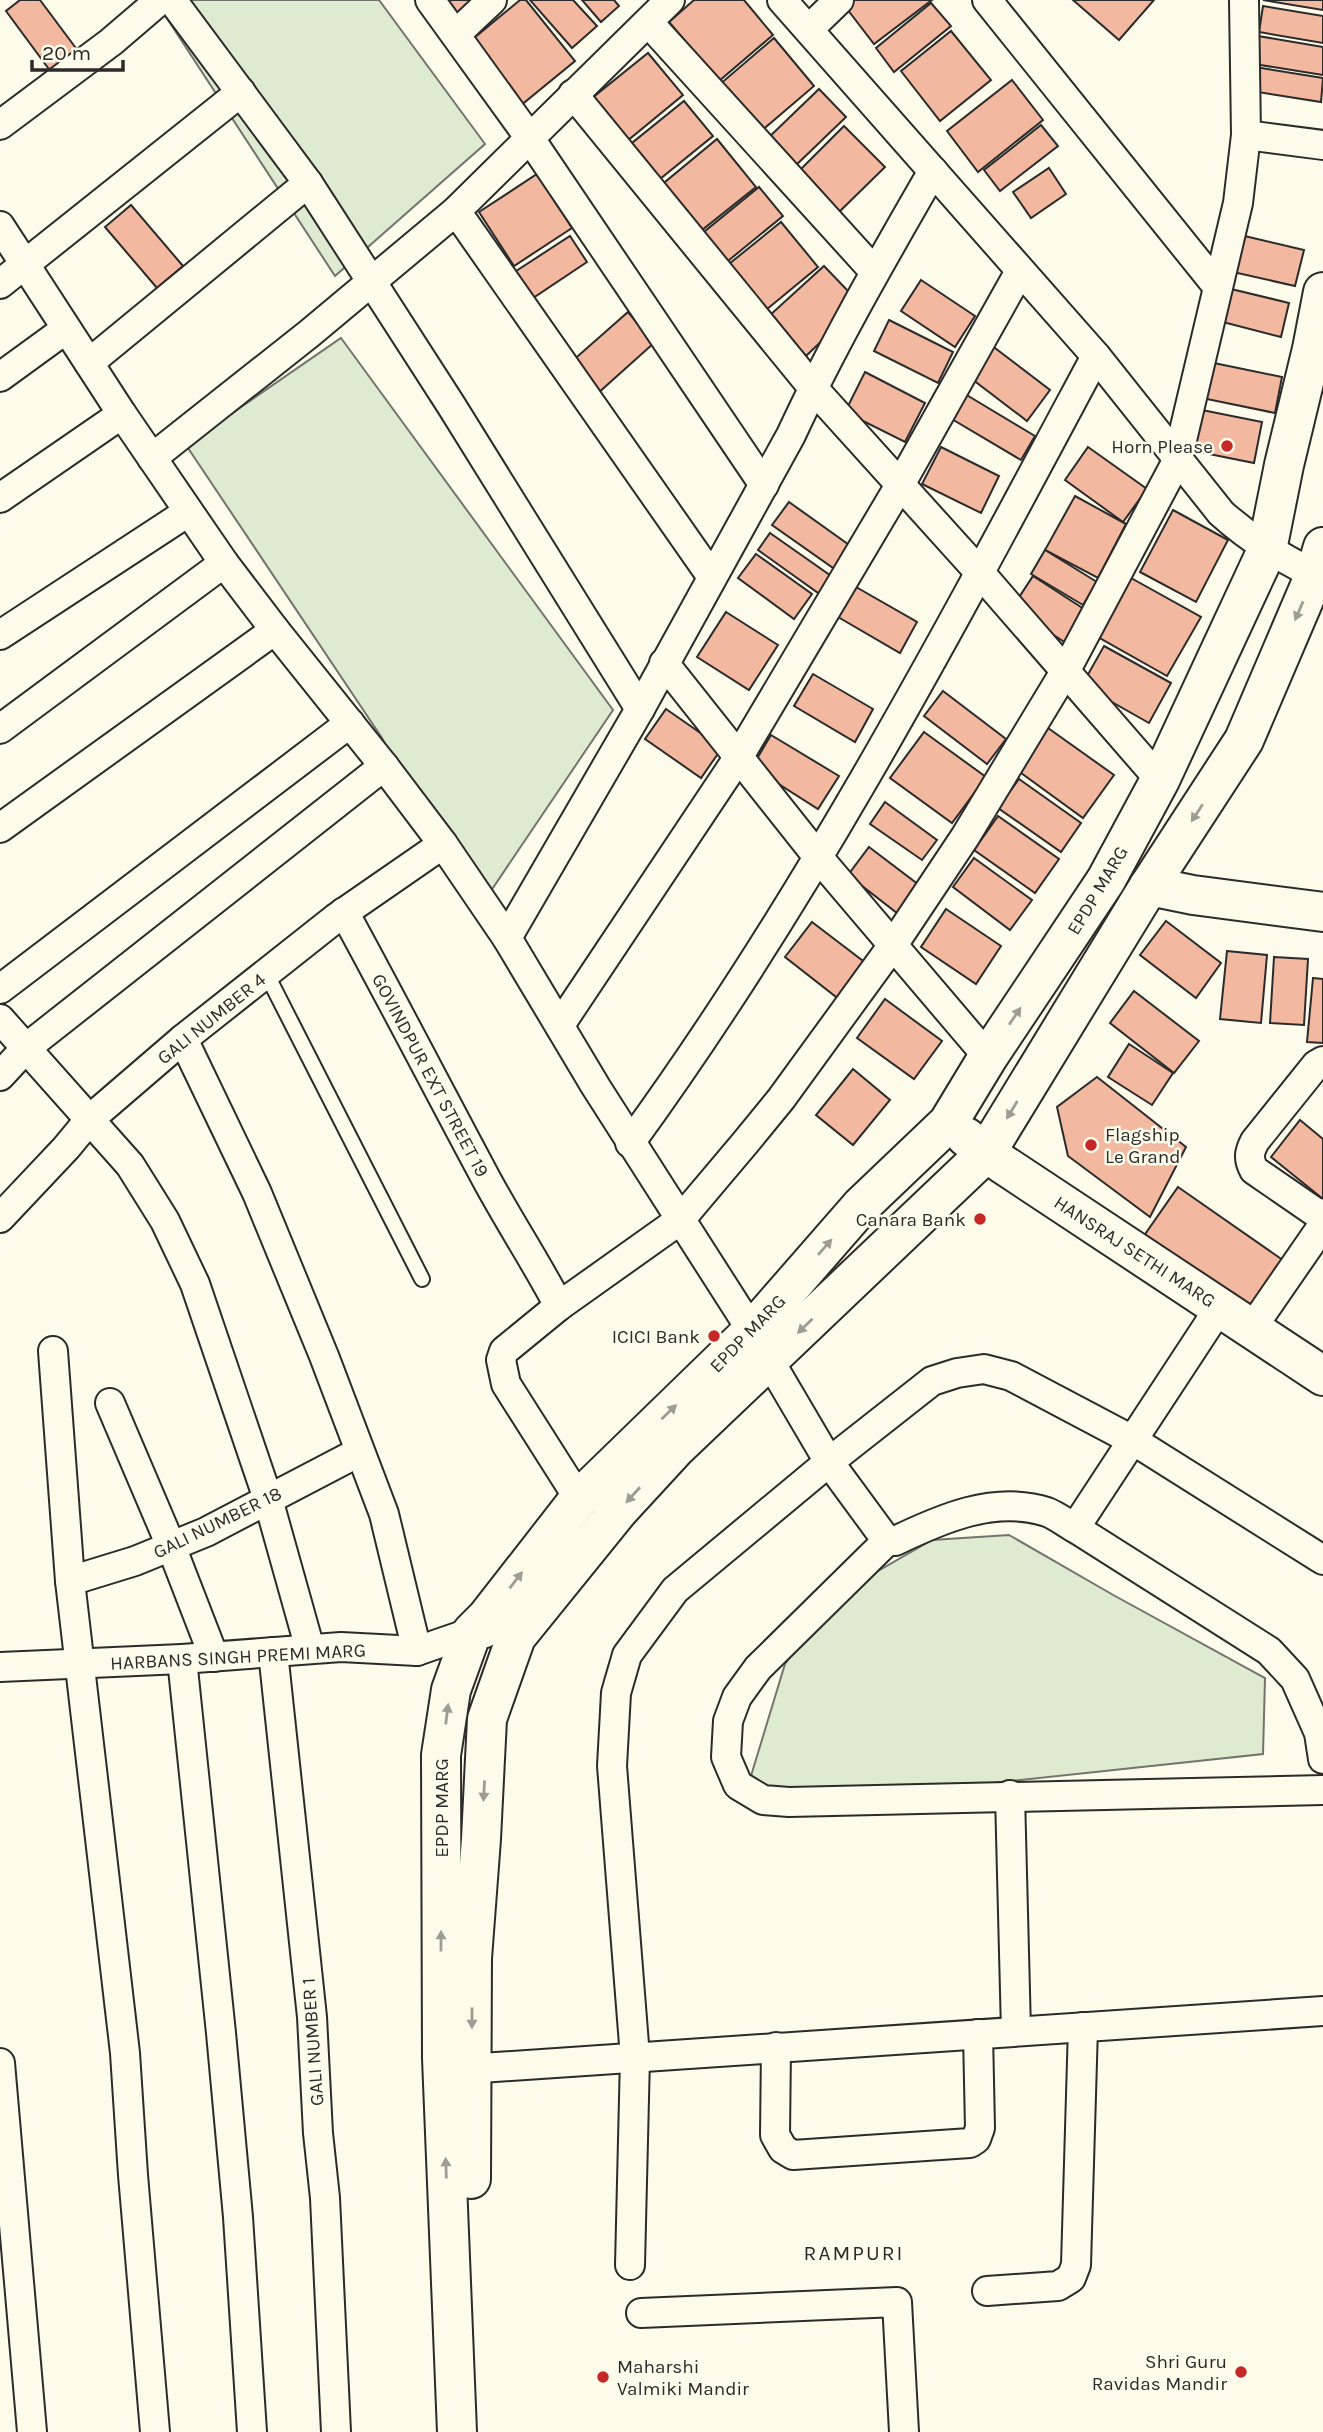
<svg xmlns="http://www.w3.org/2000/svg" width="1323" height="2432" font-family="Karla,sans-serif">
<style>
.green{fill:#deebd1;stroke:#74746e;stroke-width:2}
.building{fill:#f2b8a0;stroke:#2b2b2b;stroke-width:2}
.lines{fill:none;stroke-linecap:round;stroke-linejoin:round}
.lane-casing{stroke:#2b2b2b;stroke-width:18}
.street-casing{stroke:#2b2b2b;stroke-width:32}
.secondary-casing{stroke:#2b2b2b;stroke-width:42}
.lane{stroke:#fdfbea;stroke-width:14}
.street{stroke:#fdfbea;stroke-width:28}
.secondary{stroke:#fdfbea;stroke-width:38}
.oneway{fill:#9e9d94}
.poi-dot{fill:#c62828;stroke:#fdfbea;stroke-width:2.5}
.labels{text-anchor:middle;stroke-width:5;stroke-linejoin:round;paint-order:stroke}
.poi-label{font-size:19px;fill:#2b2b2b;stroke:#fdfbea;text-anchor:end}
.street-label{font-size:19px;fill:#2b2b2b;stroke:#fdfbea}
.neighbourhood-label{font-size:21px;letter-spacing:2px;fill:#2b2b2b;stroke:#fdfbea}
</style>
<rect width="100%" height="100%" fill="#fdfbea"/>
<g class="green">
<polygon points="155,0 379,0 485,144 335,276"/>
<polygon points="341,338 613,710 476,913 382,738 186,445"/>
<polygon points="1009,1535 1115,1596 1265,1678 1263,1754 964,1786 747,1789 785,1664 838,1594 932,1540"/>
</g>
<g class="building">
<polygon points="20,0 40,0 84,59 57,80 6,11"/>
<polygon points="440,0 479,0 455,19"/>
<polygon points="520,0 526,0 575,61 520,106 468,43"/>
<polygon points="530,0 573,0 597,26 572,48"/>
<polygon points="582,0 614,0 619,6 601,22"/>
<polygon points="694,0 744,0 773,35 719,81 669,22"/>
<polygon points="850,0 932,0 874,44 844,5"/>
<polygon points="1073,0 1154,0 1119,40"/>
<polygon points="1263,0 1323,0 1323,10"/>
<polygon points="931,3 951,26 894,72 876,48"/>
<polygon points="1263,6 1323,16 1323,43 1259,32"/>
<polygon points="951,31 991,80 940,121 901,71"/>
<polygon points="1258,36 1323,47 1323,75 1254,64"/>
<polygon points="774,38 814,86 759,133 719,85"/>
<polygon points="648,53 683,95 621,146 586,103"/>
<polygon points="1249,66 1323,78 1321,102 1245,90"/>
<polygon points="1012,80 1043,120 978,172 947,131"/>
<polygon points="819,89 846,117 792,169 765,141"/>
<polygon points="684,101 713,136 655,183 627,147"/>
<polygon points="1041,125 1058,146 1000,191 984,170"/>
<polygon points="844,126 885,167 833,218 793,177"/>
<polygon points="717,139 756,187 697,234 659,187"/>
<polygon points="1049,168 1066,194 1031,218 1013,192"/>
<polygon points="537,174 572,228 514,266 479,212"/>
<polygon points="759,187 783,216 723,265 699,236"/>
<polygon points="131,205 183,266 157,288 105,227"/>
<polygon points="781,222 818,267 761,314 724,268"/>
<polygon points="1232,233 1304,250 1295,286 1224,270"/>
<polygon points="570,236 587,262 530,300 513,273"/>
<polygon points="824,266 848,291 830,333 806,356 769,316"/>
<polygon points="921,280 975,316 955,347 901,311"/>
<polygon points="1227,288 1289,303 1281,337 1219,321"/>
<polygon points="628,312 654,343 597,394 570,363"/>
<polygon points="889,320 953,352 938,383 874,351"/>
<polygon points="991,345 1050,390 1027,421 968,376"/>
<polygon points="1209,362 1282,377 1275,413 1202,398"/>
<polygon points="865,372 925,403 905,442 845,412"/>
<polygon points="960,391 1035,436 1021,460 945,415"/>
<polygon points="1192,408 1262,422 1254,463 1184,449"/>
<polygon points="941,447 999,476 981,513 922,484"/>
<polygon points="1088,447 1147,489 1123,522 1065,480"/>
<polygon points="1075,496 1126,524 1098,578 1045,550"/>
<polygon points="789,502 852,547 836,570 772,525"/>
<polygon points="1173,510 1228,540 1196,602 1140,572"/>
<polygon points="770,533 834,578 821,595 758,550"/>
<polygon points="1045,550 1097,582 1083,605 1031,574"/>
<polygon points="756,554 812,594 794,619 738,578"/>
<polygon points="1033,576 1087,611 1066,643 1012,608"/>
<polygon points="1131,578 1201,617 1167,676 1098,637"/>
<polygon points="856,587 917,622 900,653 838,617"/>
<polygon points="726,612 778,645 749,690 697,657"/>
<polygon points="1104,646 1171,683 1149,723 1082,685"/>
<polygon points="813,674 873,709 855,742 794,706"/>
<polygon points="943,691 1006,739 987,764 924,716"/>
<polygon points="666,709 722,748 701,778 645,739"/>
<polygon points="1048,728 1114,775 1083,818 1017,770"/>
<polygon points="924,732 986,777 952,823 890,778"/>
<polygon points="771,735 839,776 818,809 752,767"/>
<polygon points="1019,779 1081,823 1061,852 998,808"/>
<polygon points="885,802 937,840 922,860 870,824"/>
<polygon points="998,816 1059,859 1035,893 974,850"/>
<polygon points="869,847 919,885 897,913 848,875"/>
<polygon points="974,858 1032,900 1010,930 953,887"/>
<polygon points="946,909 1001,946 976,984 921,947"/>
<polygon points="1166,921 1221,963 1196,998 1140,955"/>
<polygon points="812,922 867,964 840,1000 785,957"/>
<polygon points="1227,951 1267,955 1261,1023 1220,1019"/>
<polygon points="1274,957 1308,959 1304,1025 1270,1023"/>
<polygon points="1313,978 1323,979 1323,1043 1307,1042"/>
<polygon points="1134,991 1199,1041 1174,1073 1110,1023"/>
<polygon points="885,999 942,1041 914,1079 857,1038"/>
<polygon points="1129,1044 1173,1073 1152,1105 1108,1077"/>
<polygon points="853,1069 890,1100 853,1145 816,1115"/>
<polygon points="1097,1077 1186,1147 1150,1217 1068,1156 1057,1107"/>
<polygon points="1300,1120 1323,1139 1323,1199 1271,1157"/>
<polygon points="1178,1187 1287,1263 1250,1317 1141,1240"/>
</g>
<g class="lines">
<defs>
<polyline id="lane" points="266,973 422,1279"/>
<g id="street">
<polyline points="172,0 308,183 451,405 640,709"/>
<polyline points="430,0 529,137 764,485"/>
<path d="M782 0 1096 356 1221 513C1253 542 1284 559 1323 579"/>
<polyline points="987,0 1217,286"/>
<polyline points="648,22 874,271"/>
<polyline points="809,29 839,0"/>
<polyline points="456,34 492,0"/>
<polyline points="573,94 813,388 981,574 1160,780"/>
<polyline points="0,125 111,42 160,0"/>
<polyline points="1246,135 1323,145"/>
<polyline points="456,211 712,577"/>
<polyline points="0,226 122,414 224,563 275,630 384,766 443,844 507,938 596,1087 752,1331 829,1462 887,1541"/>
<polyline points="0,284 241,92"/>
<polyline points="89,363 308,183"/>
<polyline points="0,377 66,329"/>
<polyline points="152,458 310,333 456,211 670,0"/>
<polyline points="0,498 122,414"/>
<polyline points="0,635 188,512"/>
<polyline points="664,663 818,857 988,1057"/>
<polyline points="0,729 224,563"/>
<polyline points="0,828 275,630"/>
<path d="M344 912C391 998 436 1085 482 1171 506 1217 535 1260 559 1306"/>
<path d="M507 938 640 709 791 435C833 344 883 258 933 171"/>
<polyline points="0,989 350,723"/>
<polyline points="0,1019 130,1165 165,1221 195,1284 268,1499 310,1649"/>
<polyline points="560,1025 738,758 900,485 1020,271"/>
<polyline points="183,1039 257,1193 324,1356 384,1514 417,1651"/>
<path d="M1323 1061 1316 1065 1255 1141C1249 1152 1248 1159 1254 1170L1315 1212 1323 1214"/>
<polyline points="0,1076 26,1048 384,766"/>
<path d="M630 1143C810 896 952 625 1096 356"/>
<polyline points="0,1218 66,1148 90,1119 183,1039 336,918 443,844"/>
<polyline points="1252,1328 1323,1225"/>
<polyline points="53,1351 70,1581 125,2053 133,2175 155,2432"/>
<polyline points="110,1403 171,1546 214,1657"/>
<polyline points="579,1499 506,1384 501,1360 504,1351 559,1306 680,1220 745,1143 781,1099 893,945 965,837 1066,670 1177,461 1238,203 1246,135 1244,0"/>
<polyline points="1075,1528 1220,1307"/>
<polyline points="70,1581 135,1561 206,1532 359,1452"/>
<polyline points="273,1652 312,2017 318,2133 325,2198 336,2432"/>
<polyline points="182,1659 221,2033 238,2217 252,2432"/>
<polyline points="0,1667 182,1659 341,1647 417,1651 472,1632 485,1633"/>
<path d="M1323 1759 1319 1733 1295 1679 1269 1651 1075 1528C1066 1523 1057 1516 1047 1512 994 1495 941 1519 895 1541H887L758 1668 737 1697 728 1721 726 1757 738 1785 763 1800 789 1802 1323 1790"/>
<polyline points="1010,1795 1016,2031"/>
<polyline points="776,2047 775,2135 783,2149 793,2155 970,2143 976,2139 980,2128 978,2034"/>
<polyline points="0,2063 32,2432"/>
<polyline points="452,2070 1323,2011"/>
<polyline points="630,2265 635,2057 612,1766 616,1693 627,1655 675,1590 829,1462 932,1381 957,1373 984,1369 1011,1376 1134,1441 1323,1560"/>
<polyline points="987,2291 1058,2286 1071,2278 1076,2265 1083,2027"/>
<polyline points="641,2313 897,2302 904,2432"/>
</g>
<g id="secondary">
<polyline points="1149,886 1193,895 1323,912"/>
<polyline points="966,1137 986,1153 1323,1376"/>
<polyline points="471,2179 472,1958 481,1839 487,1719 516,1637 618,1511 676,1448 986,1153 1149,886 1244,740 1315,574 1323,547"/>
<polyline points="457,2432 442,2058 441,1755 451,1690 472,1632 487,1617 579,1499 752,1331 861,1206 948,1123 988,1057 1106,880 1160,780 1267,550 1284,465 1312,349 1323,292"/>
</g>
</defs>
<use href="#lane" class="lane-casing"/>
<use href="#street" class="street-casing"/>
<use href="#secondary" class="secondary-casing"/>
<use href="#lane" class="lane"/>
<use href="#street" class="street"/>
<use href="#secondary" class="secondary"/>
</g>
<defs><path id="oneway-solid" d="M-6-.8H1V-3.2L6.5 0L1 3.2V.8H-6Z" transform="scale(1.75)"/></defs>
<g class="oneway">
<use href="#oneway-solid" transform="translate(1299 611) rotate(113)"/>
<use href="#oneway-solid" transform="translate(1197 813) rotate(123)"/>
<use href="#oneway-solid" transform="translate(1015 1016) rotate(-56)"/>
<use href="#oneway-solid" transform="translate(1012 1110) rotate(121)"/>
<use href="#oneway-solid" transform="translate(825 1247) rotate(-49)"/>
<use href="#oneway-solid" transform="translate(805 1326) rotate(136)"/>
<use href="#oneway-solid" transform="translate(669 1412) rotate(-44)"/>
<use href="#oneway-solid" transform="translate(633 1495) rotate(132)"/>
<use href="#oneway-solid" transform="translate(516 1580) rotate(-52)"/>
<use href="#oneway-solid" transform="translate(447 1714) rotate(-83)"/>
<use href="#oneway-solid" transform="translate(484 1791) rotate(93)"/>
<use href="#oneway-solid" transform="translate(441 1941) rotate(-90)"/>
<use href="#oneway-solid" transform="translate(472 2018) rotate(90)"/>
<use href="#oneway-solid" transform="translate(446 2168) rotate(-92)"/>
</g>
<g class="poi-dot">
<circle cx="1227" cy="446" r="7"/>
<circle cx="1091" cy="1145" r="7"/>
<circle cx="980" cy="1219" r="7"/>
<circle cx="714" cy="1336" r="7"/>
<circle cx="1241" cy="2372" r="7"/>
<circle cx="603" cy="2377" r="7"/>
</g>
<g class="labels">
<g class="poi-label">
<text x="1213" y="453">Horn Please</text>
<text x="1105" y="1141" text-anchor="start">Flagship<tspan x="1105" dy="22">Le Grand</tspan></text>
<text x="966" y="1226">Canara Bank</text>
<text x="700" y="1343">ICICI Bank</text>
<text x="1227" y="2368">Shri Guru<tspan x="1227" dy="22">Ravidas Mandir</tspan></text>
<text x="617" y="2373" text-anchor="start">Maharshi<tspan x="617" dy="22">Valmiki Mandir</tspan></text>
</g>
<g class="street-label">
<text transform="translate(1097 890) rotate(-59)" y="7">EPDP MARG</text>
<text transform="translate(211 1018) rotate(-39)" y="7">GALI NUMBER 4</text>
<text transform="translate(431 1075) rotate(62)" y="7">GOVINDPUR EXT STREET 19</text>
<text transform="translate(1135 1251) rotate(33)" y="7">HANSRAJ SETHI MARG</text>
<text transform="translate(747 1333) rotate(-46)" y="7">EPDP MARG</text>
<text transform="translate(217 1522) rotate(-26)" y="7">GALI NUMBER 18</text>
<text transform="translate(238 1656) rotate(-3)" y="7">HARBANS SINGH PREMI MARG</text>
<text transform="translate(441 1808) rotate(-90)" y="7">EPDP MARG</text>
<text transform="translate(312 2042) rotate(-94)" y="7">GALI NUMBER 1</text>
</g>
<g class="neighbourhood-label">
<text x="854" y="2260">RAMPURI</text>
</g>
</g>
<path d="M32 60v10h91v-10" fill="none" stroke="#2b2b2b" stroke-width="3.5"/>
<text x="42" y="60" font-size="21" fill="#2b2b2b" stroke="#fdfbea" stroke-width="5" paint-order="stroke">20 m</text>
</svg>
